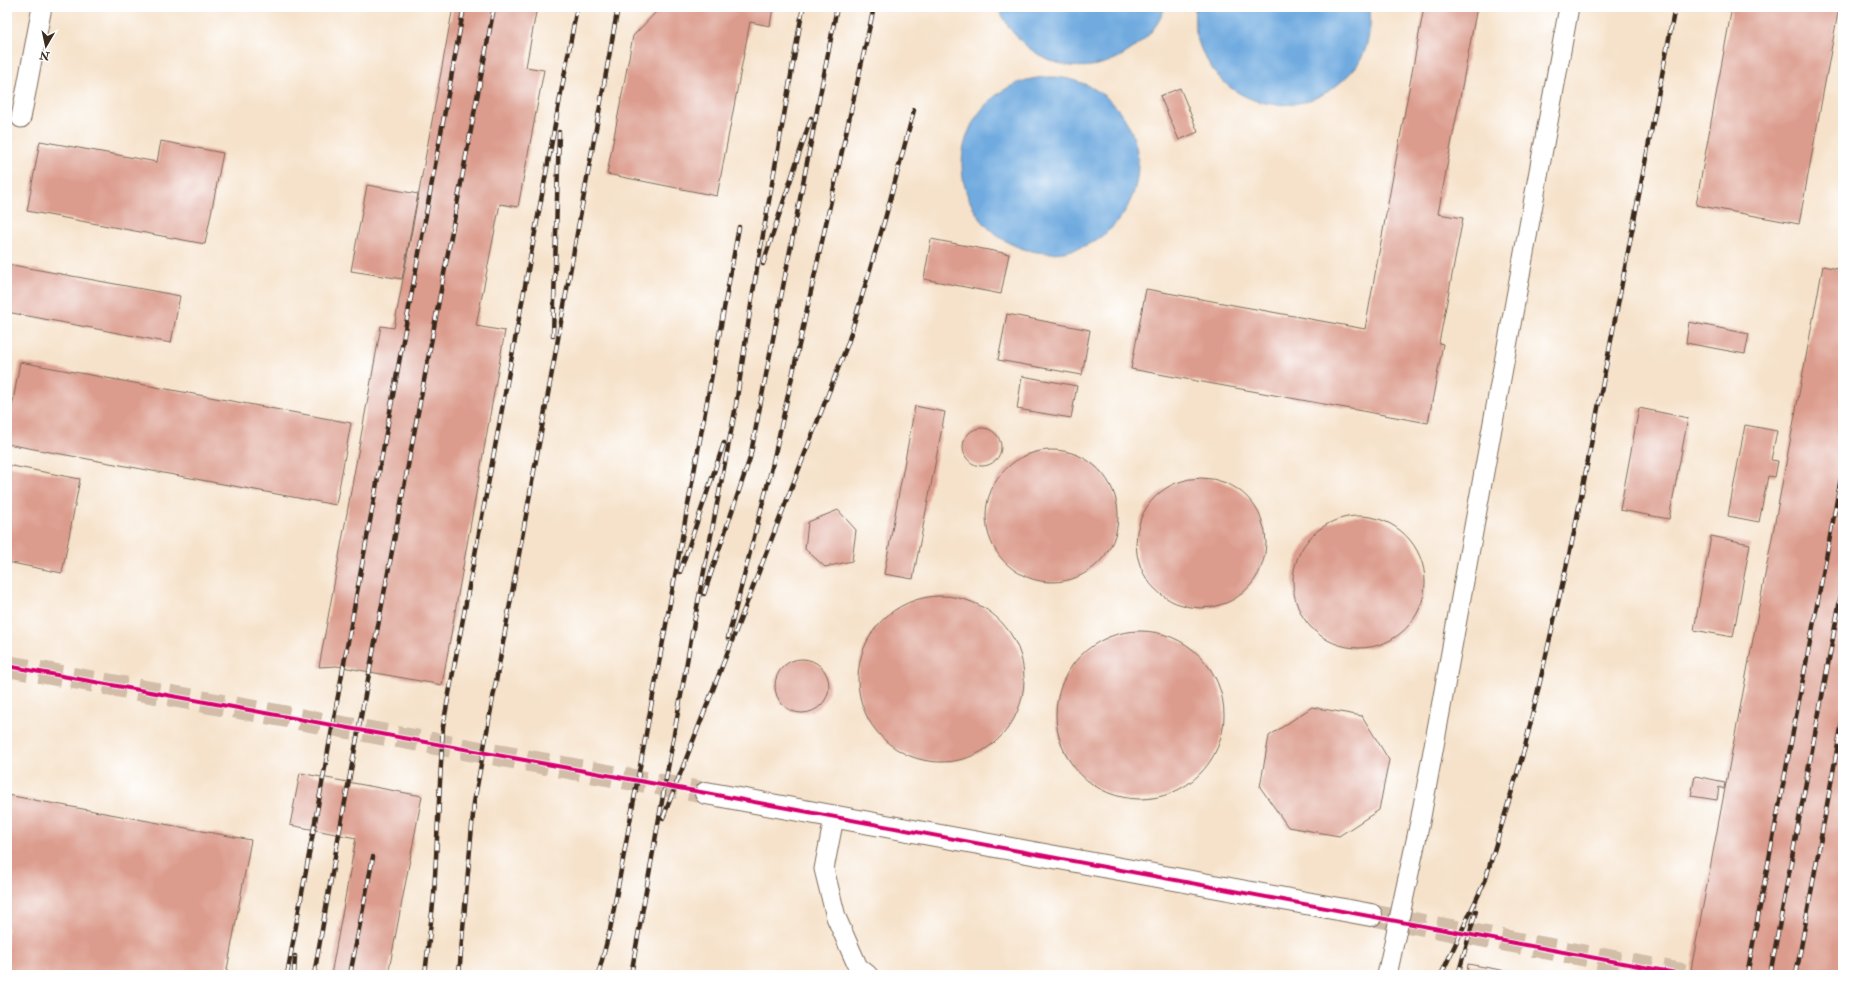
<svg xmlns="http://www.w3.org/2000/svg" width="1850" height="982" font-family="'IM FELL Double Pica',serif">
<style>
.water{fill:#6faadf;stroke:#556a7e}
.building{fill:#dc9c8d}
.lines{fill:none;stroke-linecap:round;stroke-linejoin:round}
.street-tunnel{stroke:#d1bda8;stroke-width:22;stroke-dasharray:22 11;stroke-linecap:butt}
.lane-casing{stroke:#7c6a5a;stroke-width:21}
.street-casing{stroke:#7c6a5a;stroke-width:24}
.lane{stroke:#fff;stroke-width:19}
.street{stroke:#fff;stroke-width:22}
.rail-casing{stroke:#3b2a1e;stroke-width:4.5}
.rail{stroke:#fff;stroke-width:3;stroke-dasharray:9;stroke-linecap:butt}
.cycleway-casing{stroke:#fff;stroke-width:6}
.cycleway{stroke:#d6006c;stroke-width:4}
</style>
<rect width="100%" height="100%" fill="#fff"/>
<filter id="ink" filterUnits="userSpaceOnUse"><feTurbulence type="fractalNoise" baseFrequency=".025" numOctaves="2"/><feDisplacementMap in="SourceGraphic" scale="8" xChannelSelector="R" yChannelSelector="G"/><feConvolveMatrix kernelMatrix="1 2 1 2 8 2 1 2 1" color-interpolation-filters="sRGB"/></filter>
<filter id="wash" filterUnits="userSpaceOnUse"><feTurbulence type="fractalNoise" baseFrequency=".012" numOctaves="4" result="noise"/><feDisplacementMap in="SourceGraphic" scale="16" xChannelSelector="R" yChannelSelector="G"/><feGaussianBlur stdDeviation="0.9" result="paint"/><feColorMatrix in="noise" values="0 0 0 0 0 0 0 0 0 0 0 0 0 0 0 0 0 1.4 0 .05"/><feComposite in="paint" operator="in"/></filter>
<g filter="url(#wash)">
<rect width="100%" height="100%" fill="#f6e2ca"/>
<g class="water">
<path d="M999 7H1165C1161 20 1151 34 1141 42 1129 52 1117 60 1101 64 1060 76 1012 47 999 7Z"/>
<path d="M1195 7H1370C1371 23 1370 39 1363 55 1358 67 1346 78 1336 86 1294 118 1235 108 1208 62 1197 45 1193 27 1195 7Z"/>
<circle cx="1050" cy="165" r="88"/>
</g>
<g id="blocks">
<g class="building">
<polygon points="453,7 537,7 526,67 544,70 518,207 500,204 476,326 505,331 442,685 337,666 319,667 381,326 394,328"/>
<polygon points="658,7 773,7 770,26 750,22 717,196 607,174 633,36 658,10"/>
<polygon points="1424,7 1477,7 1438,214 1463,218 1439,343 1443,344 1428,423 1131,369 1146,289 1365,329"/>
<polygon points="1732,7 1839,7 1799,224 1696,205"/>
<polygon points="1180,88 1198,132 1179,140 1160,96"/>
<polygon points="40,141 157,162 161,141 223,153 205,244 27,211"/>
<polygon points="367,185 418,194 402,279 351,271"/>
<polygon points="931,239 1009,254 1001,294 924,279"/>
<polygon points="7,264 180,296 171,343 7,312"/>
<polygon points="1823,266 1843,270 1843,975 1690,975"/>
<polygon points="1007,314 1090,330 1082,375 998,360"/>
<polygon points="1689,322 1749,334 1745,354 1686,343"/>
<polygon points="20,362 351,423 336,505 7,444 7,435"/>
<polygon points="1022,376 1077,386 1071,418 1017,409"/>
<polygon points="915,406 945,412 913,579 884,574"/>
<polygon points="1639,408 1688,418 1669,519 1620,510"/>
<polygon points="1745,425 1777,431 1771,460 1778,461 1775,477 1768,476 1759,522 1728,516"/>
<circle cx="982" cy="447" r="19"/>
<circle cx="1052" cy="516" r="66"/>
<polygon points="7,465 80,479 62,573 7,562"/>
<circle cx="1201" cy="543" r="65"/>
<polygon points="838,510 856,530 852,561 825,567 805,549 808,522"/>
<circle cx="1359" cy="582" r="66"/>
<polygon points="1711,536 1750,544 1733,637 1694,630"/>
<circle cx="941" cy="679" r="83"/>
<circle cx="1140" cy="715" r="84"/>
<circle cx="802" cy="686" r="27"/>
<polygon points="1312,707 1362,716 1389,760 1379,810 1339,836 1288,827 1260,787 1269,736"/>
<polygon points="300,773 422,796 388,975 331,975 356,838 290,825"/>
<polygon points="1695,776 1725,782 1724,789 1719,787 1717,800 1691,796"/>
<polygon points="7,795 251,840 226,975 7,975"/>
<polygon points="1468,964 1523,974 1523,975 1467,975"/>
</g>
</g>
</g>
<g filter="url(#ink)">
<use href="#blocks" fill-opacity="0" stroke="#7c6a5a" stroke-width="1"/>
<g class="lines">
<g class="street-tunnel">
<polyline points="7,666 706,793"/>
<polyline points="1371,915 1687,975"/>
</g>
<defs>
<g id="lane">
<polyline points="21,118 42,7"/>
<polyline points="834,818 824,869 836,917 858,967 868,975"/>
<polyline points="1387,975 1420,822 1569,7"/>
</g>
<polyline id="street" points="706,793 1371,915"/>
</defs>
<use href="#lane" class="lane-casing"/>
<use href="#street" class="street-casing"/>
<use href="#lane" class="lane"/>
<use href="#street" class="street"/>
<defs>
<g id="rail">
<polyline points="763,264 811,118"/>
<polyline points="553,336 559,132"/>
<polyline points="680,572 724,443"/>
<polyline points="704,594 750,458 837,7"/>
<polyline points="728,638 772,467 874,7"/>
<polyline points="663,818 848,343 885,219 914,110"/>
<polyline points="287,975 464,7"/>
<polyline points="294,975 295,956"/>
<polyline points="314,975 339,834 494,7"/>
<polyline points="350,975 373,857"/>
<polyline points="425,975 434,895 443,726 577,7"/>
<polyline points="459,975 474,803 618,7"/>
<polyline points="598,975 610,930 739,227"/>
<polyline points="631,975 693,628 735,411 753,292 803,7"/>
<polyline points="1441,975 1485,881 1525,747 1574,533 1675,7"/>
<polyline points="1458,975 1476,911"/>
<polyline points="1747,975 1843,468"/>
<polyline points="1770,975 1843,584"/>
<polyline points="1796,975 1843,717"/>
</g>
</defs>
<use href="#rail" class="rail-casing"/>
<use href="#rail" class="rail"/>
<defs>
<polyline id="cycleway" points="7,666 706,793 1687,975"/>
</defs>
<use href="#cycleway" class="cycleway-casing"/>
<use href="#cycleway" class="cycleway"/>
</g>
</g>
<rect width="1850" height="982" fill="none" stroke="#fff" stroke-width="24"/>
<g transform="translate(46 46) rotate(189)" stroke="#ffffff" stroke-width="3" paint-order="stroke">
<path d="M0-3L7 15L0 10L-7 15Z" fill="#3b2a1e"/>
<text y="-6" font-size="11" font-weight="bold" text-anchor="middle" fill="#3b2a1e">N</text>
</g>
</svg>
